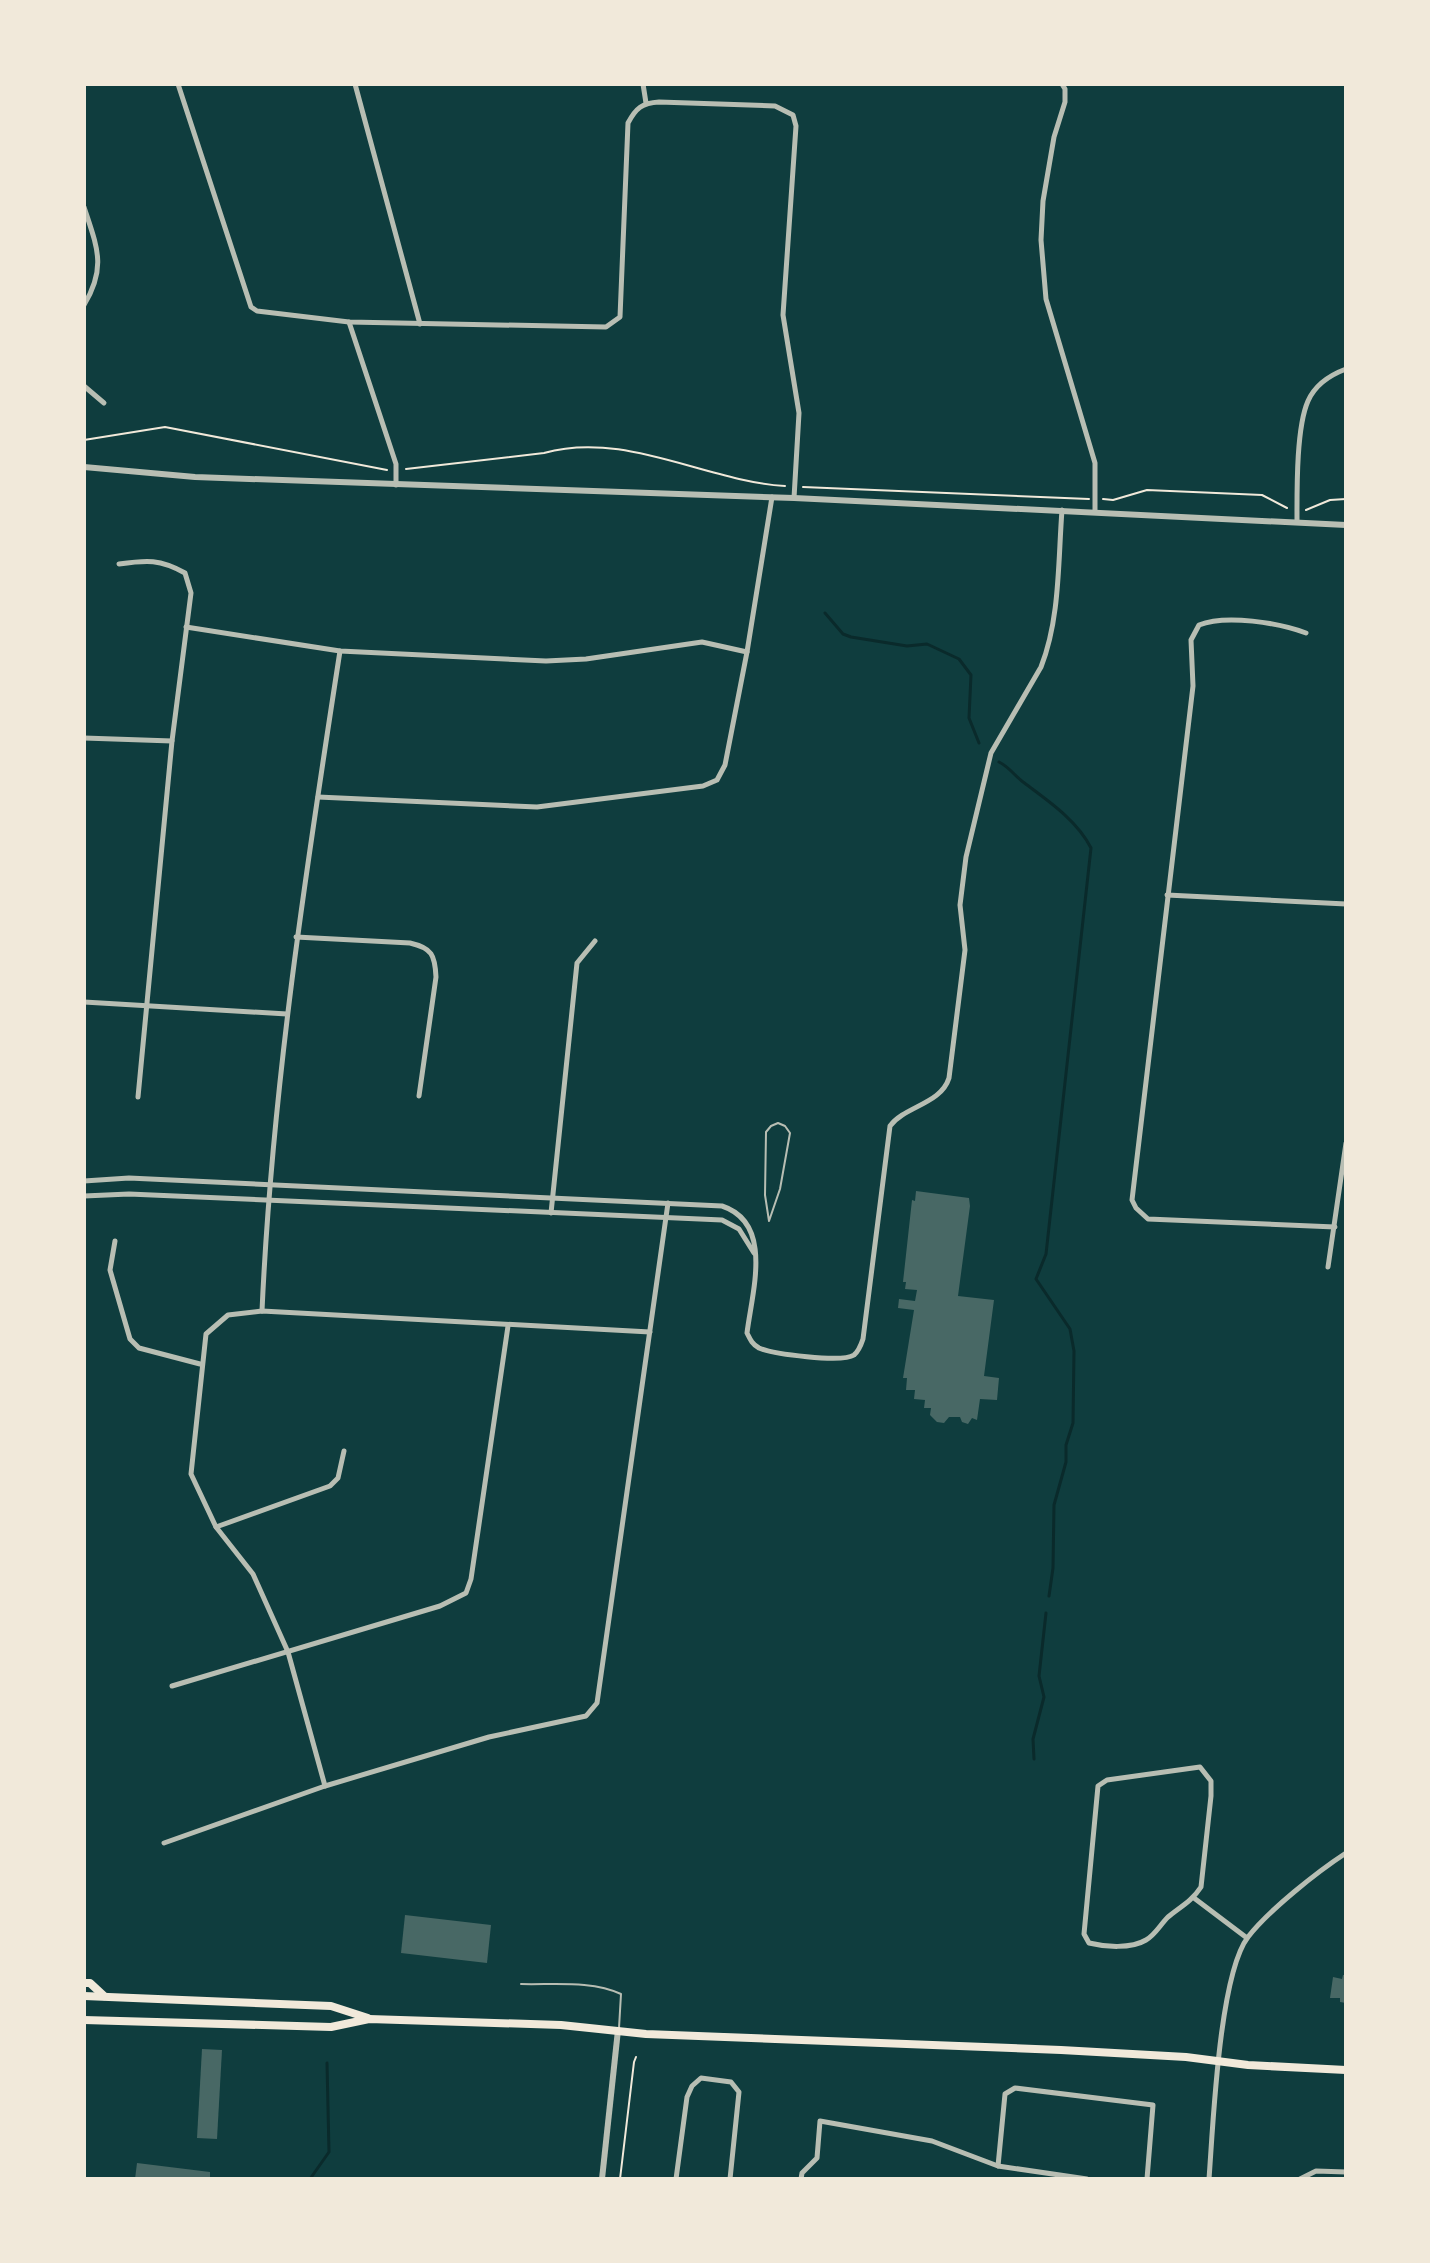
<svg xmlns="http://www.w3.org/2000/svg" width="1430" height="2263" font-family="'DejaVu Sans',sans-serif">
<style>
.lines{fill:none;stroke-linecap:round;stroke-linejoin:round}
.stream{stroke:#0a2a2b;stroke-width:3}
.building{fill:#486865}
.path{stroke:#f1e9da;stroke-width:2}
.service{stroke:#b8beb3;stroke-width:2}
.minor{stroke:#b8beb3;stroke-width:5}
.tertiary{stroke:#b8beb3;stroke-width:6}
.primary{stroke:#f1e9da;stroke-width:8}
</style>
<rect width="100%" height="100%" fill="#0f3d3e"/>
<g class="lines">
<g class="stream">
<polyline points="825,613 843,634 851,637 907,646 927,644 959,659 971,675 969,718 979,743"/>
<path d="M999 762C1009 767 1014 775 1023 782 1047 800 1077 820 1091 848L1046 1254 1036 1279 1070 1329 1074 1351 1073 1423 1066 1445V1462L1054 1505 1053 1568 1049 1596"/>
<polyline points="1034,1759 1033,1739 1044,1697 1039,1676 1046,1613"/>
<polyline points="310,2179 329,2152 327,2063"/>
</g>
</g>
<g class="building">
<polygon points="916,1191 969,1198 970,1206 958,1296 994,1300 984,1376 999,1378 997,1400 980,1399 977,1420 972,1418 968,1424 962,1422 960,1417 949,1417 944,1423 937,1422 930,1415 931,1408 924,1408 925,1400 914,1399 915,1390 906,1390 907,1378 903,1378 914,1310 898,1308 899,1299 915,1301 917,1290 905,1289 906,1282 903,1282 912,1200 915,1201"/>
<polygon points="405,1915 491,1925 487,1963 401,1953"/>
<polygon points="1343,1975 1346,1975 1346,2003 1340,2002 1340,1998 1330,1998 1333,1977 1342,1979"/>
<polygon points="202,2049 222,2050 217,2139 197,2138"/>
<polygon points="137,2163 210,2172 210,2179 135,2179"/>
</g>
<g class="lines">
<g class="path">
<polyline points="84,440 165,427 387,470"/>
<path d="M406 469 544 453C624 430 705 481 785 486"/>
<polyline points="803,487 1089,499"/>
<polyline points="1103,499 1113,500 1147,490 1262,495 1287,508"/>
<polyline points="1306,510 1330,500 1346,499"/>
<polyline points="620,2179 634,2062 636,2057"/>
</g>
<g class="service">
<polygon points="778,1123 785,1126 790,1133 780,1189 769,1221 765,1195 766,1132 771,1126"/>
<path d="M521 1984C552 1985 592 1980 621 1994L619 2028"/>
</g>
<g class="minor">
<path d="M178 84 251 307 257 311 349 322 606 327 620 317 628 123C636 108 642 103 659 102L775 106 793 115 796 126 783 315 799 413 794 498"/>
<polyline points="355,84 420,324"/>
<polyline points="643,84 646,103"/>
<polyline points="1062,84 1065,89 1065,102 1054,137 1043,201 1041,240 1046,299 1095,463 1095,512"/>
<path d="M84 207C97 247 107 267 84 305"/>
<polyline points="349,322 396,464 396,485"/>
<polyline points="84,386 104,403"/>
<path d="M1297 522C1297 492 1296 428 1308 401 1315 385 1330 375 1346 369"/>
<path d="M119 564C147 560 160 559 185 573L191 593 172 741 138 1097"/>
<polyline points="186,627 340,651 546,661 586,659 702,642 747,652"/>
<path d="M1306 633C1279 623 1226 614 1199 625L1191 640 1193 686 1132 1200 1136 1208 1148 1219 1335 1227"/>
<polyline points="84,738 172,741"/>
<polyline points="318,797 537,807 703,786 717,780 725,765 747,652 772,497"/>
<polyline points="1167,895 1346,904"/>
<path d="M296 937 410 943C432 948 435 955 436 977L419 1096"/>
<polyline points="84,1002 287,1014"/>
<path d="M84 1181 129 1178 722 1206C774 1223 752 1292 747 1333 750 1339 752 1344 759 1348 772 1354 842 1363 854 1355 859 1351 861 1345 863 1339L890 1126C905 1106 941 1104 949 1078L965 950 960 905 966 857 991 753 1041 667C1060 619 1058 562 1062 510"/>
<polyline points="84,1196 129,1194 722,1220 739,1229 754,1253"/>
<polyline points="551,1213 577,963 595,941"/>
<polyline points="115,1241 110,1270 130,1339 139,1348 200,1364"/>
<polyline points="1328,1267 1346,1143"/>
<path d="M262 1311C272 1089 306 870 340 651"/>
<polyline points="216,1527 330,1486 338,1478 344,1451"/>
<polyline points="172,1686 440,1606 466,1593 471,1579 508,1326"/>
<path d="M1200 1767 1211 1781V1796L1201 1887C1192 1901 1180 1907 1168 1917 1160 1925 1155 1935 1146 1940 1131 1949 1105 1947 1089 1943L1084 1934 1098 1786 1107 1780Z"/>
<polyline points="325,1786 288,1652 253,1574 216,1527 191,1474 206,1334 228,1315 262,1311 650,1332"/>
<polyline points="164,1843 325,1786 489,1737 586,1716 597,1703 668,1203"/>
<polyline points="1194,1898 1247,1938"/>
<polyline points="998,2166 1005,2094 1015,2088 1153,2105 1147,2179"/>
<polyline points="676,2179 687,2097 692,2086 701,2078 731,2082 739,2092 730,2179"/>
<polyline points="801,2179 802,2173 817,2158 820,2121 932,2141 998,2166 1087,2179"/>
<path d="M1209 2179C1213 2127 1219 1975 1248 1937 1269 1910 1317 1872 1346 1853"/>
<polyline points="1300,2179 1316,2171 1346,2172"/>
</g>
<g class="tertiary">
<polyline points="84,467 195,477 794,498 1346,525"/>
<polyline points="602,2179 618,2030"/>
</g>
<g class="primary">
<polyline points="84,1983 90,1983 104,1996"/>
<polyline points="84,1996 331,2006 368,2018"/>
<polyline points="84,2020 331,2027 369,2019 561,2025 646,2034 1061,2050 1186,2057 1248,2065 1346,2070"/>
</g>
</g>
<rect width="1430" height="2263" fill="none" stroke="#f1e9da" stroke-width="172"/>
</svg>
